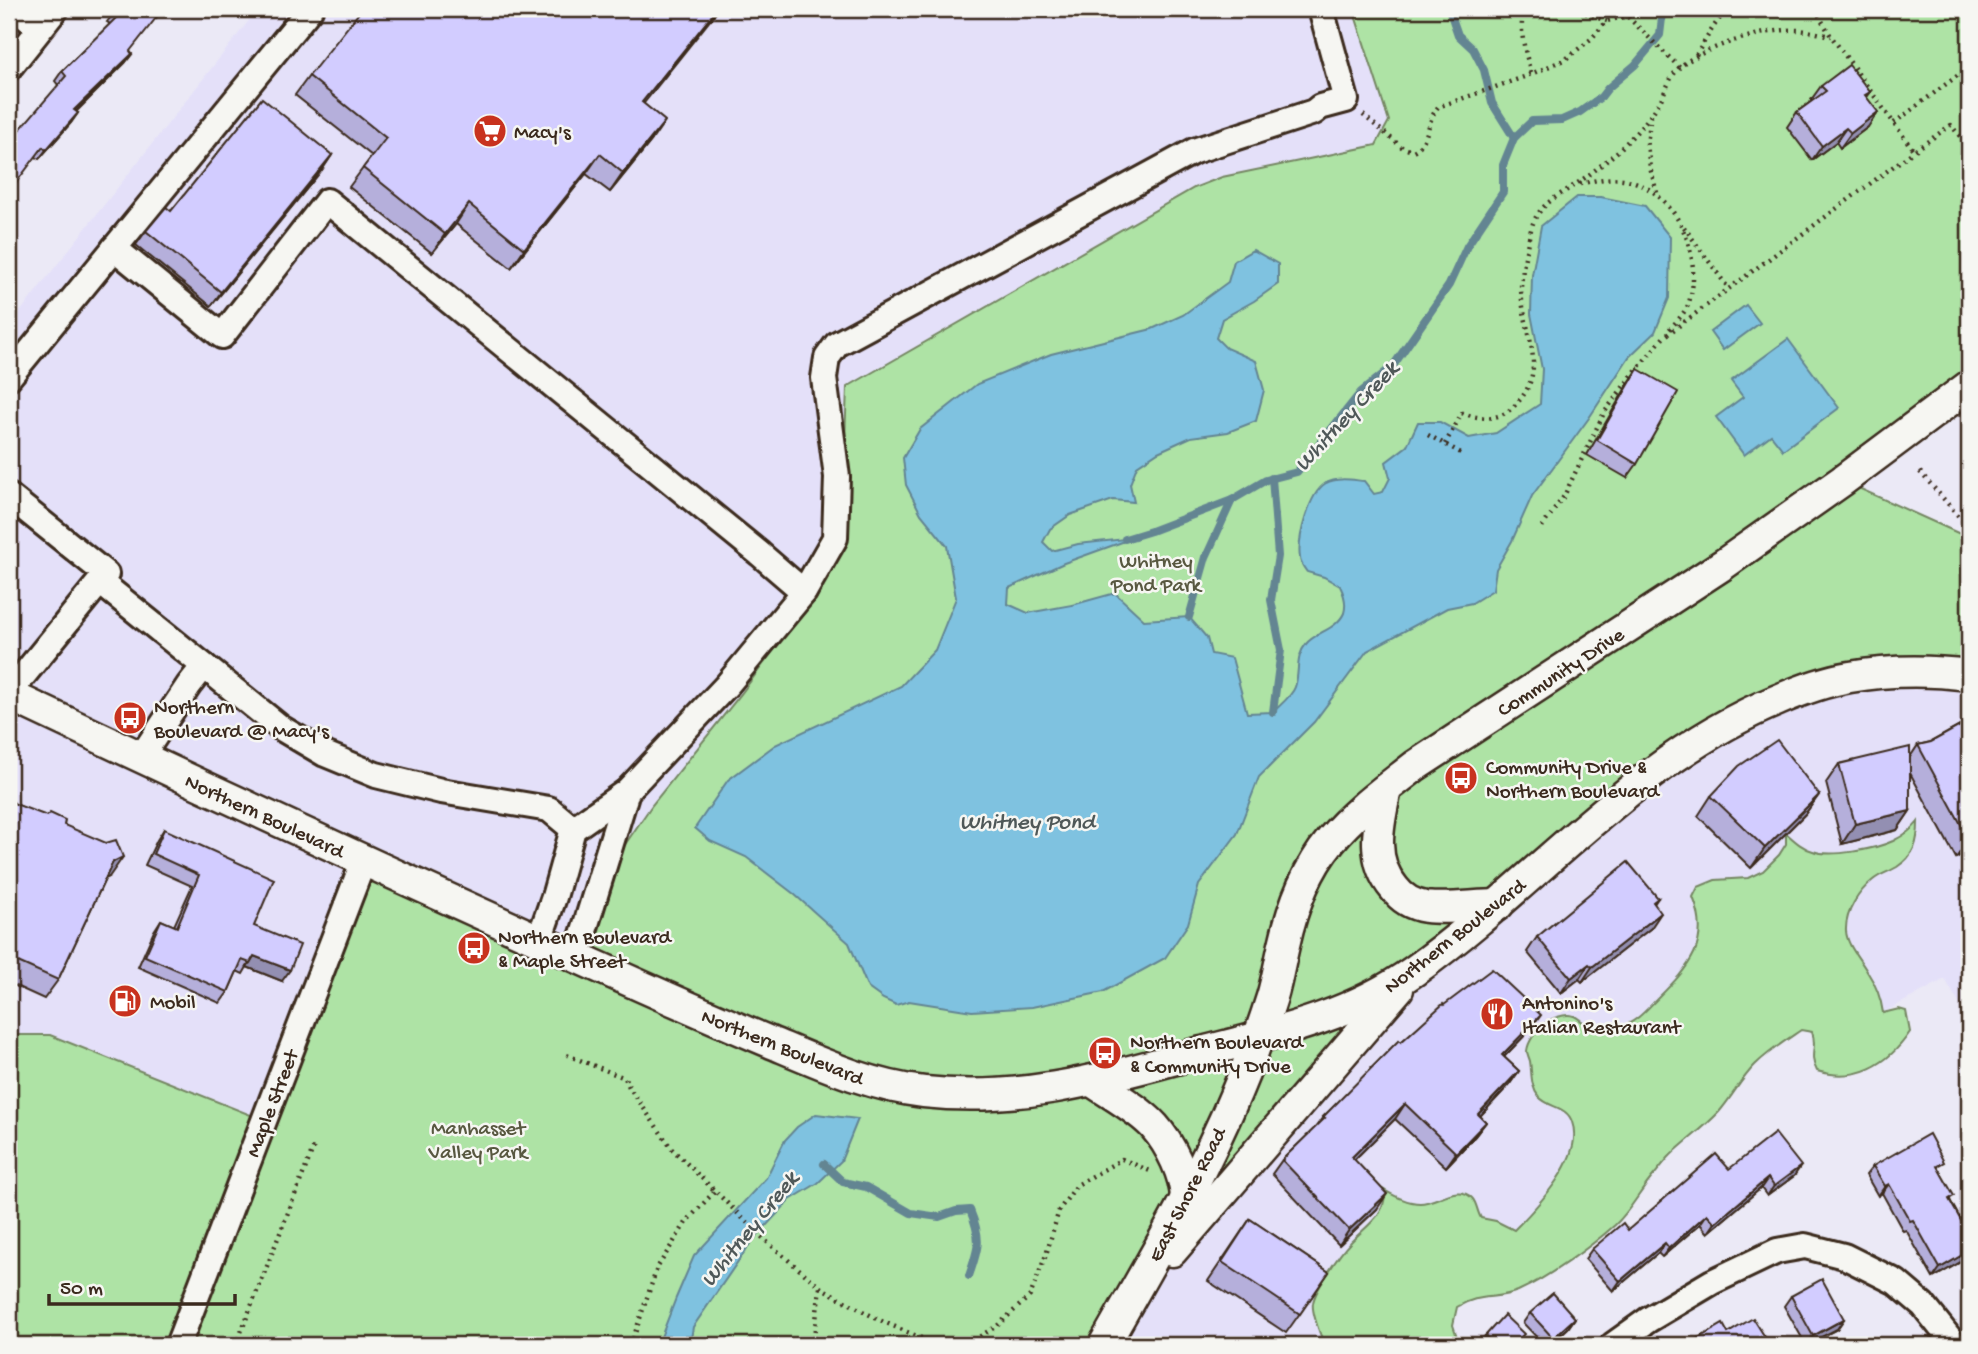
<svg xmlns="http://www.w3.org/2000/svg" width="1978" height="1354" font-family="'Gochi Hand',sans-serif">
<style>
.built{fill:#e4e0f9}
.green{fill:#aee3a5;stroke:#748662;stroke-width:2}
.water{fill:#7fc2e0;stroke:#648592;stroke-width:2}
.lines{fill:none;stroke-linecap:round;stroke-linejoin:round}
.stream{stroke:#648592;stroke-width:8}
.minor-casing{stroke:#3b2a1e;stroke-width:30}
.major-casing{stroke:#3b2a1e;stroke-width:35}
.path{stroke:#3b2a1e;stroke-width:4.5;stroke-dasharray:2 5;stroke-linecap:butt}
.minor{stroke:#f6f6f2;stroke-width:24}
.major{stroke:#f6f6f2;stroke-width:30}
.wall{fill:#b5afdb;stroke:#3b2a1e;stroke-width:2}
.shaded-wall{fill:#938fb2;stroke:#3b2a1e;stroke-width:2}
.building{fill:#d2ccff;stroke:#3b2a1e;stroke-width:2}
.labels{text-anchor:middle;stroke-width:5;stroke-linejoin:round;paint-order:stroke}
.poi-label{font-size:21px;fill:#3b2a1e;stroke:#f6f6f2;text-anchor:start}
.park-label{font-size:21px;fill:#585840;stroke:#f6f6f2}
.street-label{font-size:21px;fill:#3b2a1e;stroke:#f6f6f2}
.water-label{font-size:23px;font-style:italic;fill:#4f5858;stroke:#f6f6f2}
</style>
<rect width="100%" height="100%" fill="#ebe9f6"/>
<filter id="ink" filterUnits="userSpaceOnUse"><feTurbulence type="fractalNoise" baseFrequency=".0143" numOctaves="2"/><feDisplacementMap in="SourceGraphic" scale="14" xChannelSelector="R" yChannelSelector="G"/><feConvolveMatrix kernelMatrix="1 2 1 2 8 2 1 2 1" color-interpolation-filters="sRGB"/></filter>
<g filter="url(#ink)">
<g class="built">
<polygon points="258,9 1353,9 1389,121 1376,145 1222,177 1194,188 847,387 844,467 814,597 741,694 652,805 624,846 576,957 263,1120 50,1036 9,1035 9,326"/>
<polygon points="1969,675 1969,1021 1945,979 1883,1013 1836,925 1514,1230 1336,1345 1104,1345 1128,1302 1412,973 1567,844 1802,690"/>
</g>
<g class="green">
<polygon points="1353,9 1969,9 1969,386 1843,481 1969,538 1969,675 1943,672 1747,712 1412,973 1128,1302 1104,1345 9,1345 9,1035 50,1035 263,1120 364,861 576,956 624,846 652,805 741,694 814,596 844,467 847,387 1194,188 1222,177 1376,145 1389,121"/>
<path d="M1918 822C1918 842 1915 855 1897 867 1889 872 1880 874 1873 880 1859 891 1845 912 1846 931 1847 946 1861 960 1868 973 1876 985 1881 998 1883 1013L1899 1009 1906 1011 1910 1032C1888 1065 1856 1083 1817 1071 1808 1055 1818 1047 1812 1032L1801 1030C1785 1041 1769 1051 1755 1065 1741 1079 1732 1097 1719 1112 1704 1128 1687 1140 1671 1155 1665 1161 1660 1168 1654 1175 1640 1191 1631 1210 1615 1225 1589 1248 1549 1277 1518 1291 1496 1300 1479 1293 1457 1307L1453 1325 1458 1340 1425 1341 1415 1345H1324C1321 1335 1311 1313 1313 1303 1315 1290 1340 1253 1350 1243 1363 1228 1389 1214 1384 1190 1395 1196 1407 1203 1420 1203 1437 1203 1458 1183 1472 1198 1477 1203 1477 1212 1481 1218L1496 1221 1514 1230C1537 1207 1585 1157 1572 1122 1567 1106 1549 1108 1539 1097 1530 1086 1532 1073 1530 1061 1529 1057 1527 1054 1527 1051 1528 1041 1537 1030 1544 1024 1551 1018 1565 1013 1574 1016 1579 1018 1583 1023 1587 1025 1596 1028 1610 1029 1619 1027 1635 1024 1647 1009 1657 999 1689 967 1712 943 1693 897L1698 887 1715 880 1748 878 1763 871 1779 855 1786 844V833C1794 840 1802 848 1813 851 1830 858 1876 849 1893 841 1903 836 1911 831 1918 822Z"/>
</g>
<g class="water">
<path d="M1577 197H1601L1645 206 1670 237 1669 298 1655 332 1629 357 1589 418 1532 496 1512 541 1496 569 1493 590 1472 603 1447 608 1367 651 1314 722 1259 777 1237 834 1199 885 1188 924 1165 958 1103 992 1032 1007 972 1011 909 1001 896 1005 883 999 868 988 849 943 794 894 746 857 710 841 695 828 728 780 775 745 901 686 935 650 956 598 947 546 921 514 906 485 903 458 920 429 977 384 1051 354 1152 329 1183 315 1228 282 1234 261 1253 250 1278 264V284L1254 301 1222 319 1216 338 1226 348 1256 361 1264 390 1256 421 1228 432 1191 437 1158 452 1137 466 1130 484 1134 502 1113 500 1070 515 1050 529 1043 542 1052 551 1078 544 1125 539V541L1064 563 1009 588 1008 604 1028 613 1072 605 1115 593 1144 620 1189 617 1207 638 1211 654 1232 658 1247 713 1273 712C1280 705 1292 696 1295 687 1300 672 1295 657 1306 644 1316 632 1337 629 1344 613 1347 603 1344 594 1340 586L1324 577 1307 572C1304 568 1300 563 1300 558 1297 539 1309 493 1326 483 1338 477 1352 480 1364 481L1374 494 1383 492 1390 478 1386 462 1407 446 1418 422H1440L1469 438 1496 433 1540 404 1542 369 1531 314 1532 275 1541 226Z"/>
<polygon points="1746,305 1760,323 1723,350 1710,332"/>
<polygon points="1788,339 1839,408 1783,450 1771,435 1744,455 1716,417 1743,397 1731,381"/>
<polygon points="816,1114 858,1119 841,1161 818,1183 790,1200 752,1241 693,1327 690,1345 658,1345 676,1298 694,1256 766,1178 785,1140 797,1127"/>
</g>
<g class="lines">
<g class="stream">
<polyline points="1449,9 1458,35 1473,49 1484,70 1492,103 1514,138"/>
<polyline points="1272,478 1278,556 1271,600 1281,650 1273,712"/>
<polyline points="1125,539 1151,531 1232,500"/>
<polyline points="1189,617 1206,557 1232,500 1266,480 1297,472 1361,392 1393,366 1449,285 1467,246 1503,192 1503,165 1514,138 1532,121 1562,120 1580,112 1601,97 1608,88 1635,65 1660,35 1662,18 1666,9"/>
<path d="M824 1164 843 1182 866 1187 911 1213 939 1217 956 1211 970 1210C982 1239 979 1247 969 1276"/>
</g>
<defs>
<g id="minor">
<polyline points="15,9 40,28"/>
<polyline points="9,68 56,9"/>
<polyline points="114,248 222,336 327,201 760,554 804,592"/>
<polyline points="9,377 310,9"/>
<polyline points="9,496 106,574 9,693"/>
<polyline points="100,582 281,728 325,754 376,775 441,791 549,809 573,829"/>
<polyline points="141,757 189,685 204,666"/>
<polyline points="539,940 554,897 573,829 627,791 727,685 804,592 835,538 837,477 824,378 827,358 837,344 1194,151 1314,112 1320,107 1346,100 1321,9"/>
<polyline points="576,957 627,791"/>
<polyline points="178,1345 364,860"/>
<polyline points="1613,1345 1648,1320 1712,1282 1777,1251 1805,1246 1844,1256 1896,1282 1923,1305 1955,1345"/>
</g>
<g id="major">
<path d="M9 695C212 791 416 885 621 977 670 999 720 1021 770 1042 820 1063 870 1086 924 1092 1023 1103 1108 1077 1202 1052 1276 1033 1351 1016 1414 971 1536 884 1637 757 1778 700 1801 690 1826 681 1850 677 1889 670 1930 670 1969 675"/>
<path d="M1386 789C1379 823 1369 859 1394 888 1402 899 1413 905 1426 907 1449 910 1475 905 1498 905"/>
<path d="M1092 1081C1112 1095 1137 1108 1154 1126 1170 1144 1186 1176 1186 1200"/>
<polyline points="1172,1251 1398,989"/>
<path d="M1104 1345C1151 1262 1200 1180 1237 1091 1250 1061 1262 1029 1272 997 1277 980 1280 962 1284 945 1292 908 1307 869 1331 840 1355 811 1386 789 1415 766L1724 564 1842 481 1969 386"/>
</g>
</defs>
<use href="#minor" class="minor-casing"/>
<use href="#major" class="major-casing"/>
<g class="path">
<path d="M1524 9C1518 31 1526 53 1531 74"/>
<polyline points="1580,9 1589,15 1607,21"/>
<polyline points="1815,9 1831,36 1914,151 1951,125 1969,148"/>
<polyline points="1628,17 1680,68"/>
<polyline points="1696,55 1714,26 1727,9"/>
<path d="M1363 115 1403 148 1413 151C1430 143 1426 121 1438 107L1524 77 1566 59 1591 39 1607 21 1632 15 1636 9"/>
<polyline points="1651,115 1647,144 1650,168 1658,196"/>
<polyline points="1894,123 1969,67"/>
<path d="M1580 184C1596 180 1612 176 1628 180 1678 193 1705 258 1688 305 1684 314 1675 323 1668 331"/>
<polyline points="1684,227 1729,289"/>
<polyline points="1428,435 1463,454"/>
<path d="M1445 444 1462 413C1479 419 1498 421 1512 408 1552 372 1523 334 1521 289 1521 277 1529 227 1536 217 1545 201 1562 194 1576 184 1591 174 1605 162 1618 151 1633 136 1648 121 1659 103 1665 93 1669 79 1677 70 1696 49 1767 28 1795 30 1807 30 1820 34 1831 36"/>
<polyline points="1920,472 1969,528"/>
<polyline points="1542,527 1564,496 1604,413 1632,375 1664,337 1914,151"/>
<polyline points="567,1055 625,1078 629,1087 672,1149 766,1241 820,1287 877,1319 928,1341 967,1344 997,1326 1030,1296 1046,1255 1059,1210 1077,1185 1122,1159 1150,1171"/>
<polyline points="236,1345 315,1144"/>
<polyline points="631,1345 657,1268 687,1221 715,1191"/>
<polyline points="813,1345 820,1287"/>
</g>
<use href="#minor" class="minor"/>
<use href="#major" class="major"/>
</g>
<g class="wall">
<polygon points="117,9 130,52 132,54 125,63 76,112 78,113 71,123 39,159 36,157 58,85 55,81 62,71 110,24 107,22"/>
<polygon points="309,76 643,103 652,140 610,192 586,174 511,268 456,224 432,253 349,187 372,156 295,95"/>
<polygon points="1821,86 1870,92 1866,97 1868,127 1840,148 1836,142 1812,160 1787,127 1797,112 1812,101 1811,100"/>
<polygon points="332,155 322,170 211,306 136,245 146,231 171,211"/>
<polygon points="1638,369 1637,464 1627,478 1587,455 1628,384"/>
<polygon points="1969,465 1969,492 1962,475"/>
<polygon points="1969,721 1969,858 1966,852 1956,858 1910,773 1910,811 1897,830 1842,844 1826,783 1839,764 1910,757 1918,745 1931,742"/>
<polygon points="1819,795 1805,814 1751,868 1698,816 1711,796"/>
<polygon points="9,798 15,804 64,825 109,877 105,879 58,980 44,999 9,983"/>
<polygon points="164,829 254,926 282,981 247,967 243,974 237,971 228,992 220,1003 138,967 154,931 161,920 174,926 192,886 145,865 157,840"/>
<polygon points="1658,898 1654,904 1651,928 1582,982 1579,979 1561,993 1527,952 1537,937"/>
<polygon points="1444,1005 1531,1029 1504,1057 1519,1071 1509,1085 1480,1116 1486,1122 1475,1136 1446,1167 1395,1119 1354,1160 1377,1209 1339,1245 1272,1174 1282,1160 1315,1128 1323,1117 1401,1042"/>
<polygon points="1873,1166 1939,1170 1951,1202 1969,1235 1969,1257 1933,1278 1906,1230 1903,1231 1882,1193 1878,1196 1866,1175"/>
<polygon points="1729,1169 1794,1176 1767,1196 1761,1188 1708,1233 1700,1224 1662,1257 1658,1253 1613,1291 1585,1259 1592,1249 1628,1230"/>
<polygon points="1250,1219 1329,1272 1286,1333 1208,1281"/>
<polygon points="1791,1296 1844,1319 1837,1329 1806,1345 1784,1306"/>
<polygon points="1530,1313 1575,1318 1568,1328 1550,1345 1544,1345 1523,1323"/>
<polygon points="1485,1336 1516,1345 1478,1345"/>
</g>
<g class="shaded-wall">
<polygon points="717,9 719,9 629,122 642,102"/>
<polygon points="132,54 125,63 67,120 74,110"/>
<polygon points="1878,112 1868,127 1840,148 1851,133"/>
<polygon points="78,113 71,123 39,159 46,150"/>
<polygon points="665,121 652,140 610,192 623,173"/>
<polygon points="1846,128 1836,142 1812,160 1822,146"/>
<polygon points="600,154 586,174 511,268 524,249"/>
<polygon points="332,155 322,170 211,306 221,292"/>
<polygon points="469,204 456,224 432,253 445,234"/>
<polygon points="1819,795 1805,814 1751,868 1765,848"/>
<polygon points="1910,811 1897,830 1842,844 1855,824"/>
<polygon points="1969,839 1969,848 1966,852 1956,858"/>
<polygon points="123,857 109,877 99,881 113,862"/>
<polygon points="1661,913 1651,928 1582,982 1592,967"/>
<polygon points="254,956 290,970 282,981 247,967"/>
<polygon points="1589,964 1579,979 1561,993 1571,978"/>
<polygon points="1541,1015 1531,1029 1491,1070 1502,1055"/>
<polygon points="1519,1071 1509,1085 1468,1129 1478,1114"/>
<polygon points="1405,1104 1395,1119 1342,1172 1352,1157"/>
<polygon points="1486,1122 1475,1136 1446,1167 1456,1153"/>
<polygon points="1801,1166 1794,1176 1767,1196 1774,1186"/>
<polygon points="1768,1178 1761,1188 1708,1233 1715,1223"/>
<polygon points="1889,1184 1882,1193 1878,1196 1885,1186"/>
<polygon points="1387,1194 1377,1209 1339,1245 1349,1230"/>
<polygon points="1707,1214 1700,1224 1662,1257 1669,1248"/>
<polygon points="1665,1243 1658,1253 1613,1291 1620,1281"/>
<polygon points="1969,1251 1969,1257 1933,1278 1940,1268"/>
<polygon points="1575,1318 1568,1328 1548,1345 1553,1338"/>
<polygon points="1844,1319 1837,1329 1806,1345 1813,1336"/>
</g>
<g class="building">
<polygon points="117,9 163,9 130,51 132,54 74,110 78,113 46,150 43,147 9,192 9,142 66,76 62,71 119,15 114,12"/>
<polygon points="362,9 717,9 642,102 665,121 623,173 600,154 524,249 469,204 445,234 363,168 386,138 309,76"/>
<polygon points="1849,65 1870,92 1865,95 1878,112 1851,133 1846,128 1822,146 1797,112 1826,91 1821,86"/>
<polygon points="262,98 332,155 221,292 146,231 166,207 171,211"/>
<polygon points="1638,369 1678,392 1637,464 1597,440"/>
<polygon points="1969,721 1969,839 1918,745 1931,742"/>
<polygon points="1777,740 1819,795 1765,848 1711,796 1739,766"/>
<polygon points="1910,747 1910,811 1855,824 1839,764"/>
<polygon points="9,798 15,804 47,816 50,813 65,820 64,825 106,843 116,840 123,857 113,862 58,980 9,958"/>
<polygon points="164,829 274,879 254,926 300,945 290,970 254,956 250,963 242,960 228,992 145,956 161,920 177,927 199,875 153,854"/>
<polygon points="1628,862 1658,898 1653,902 1661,913 1592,967 1589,964 1571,978 1537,937"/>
<polygon points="1492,969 1541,1015 1502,1055 1519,1071 1478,1114 1486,1122 1456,1153 1405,1104 1352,1157 1387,1194 1349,1230 1282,1160 1325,1118 1323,1117 1399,1040 1401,1042 1443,1004 1444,1005"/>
<polygon points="1775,1133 1801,1166 1774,1186 1768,1178 1715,1223 1707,1214 1669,1248 1665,1243 1620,1281 1592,1249 1623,1223 1628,1230 1716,1154 1729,1169"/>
<polygon points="1929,1134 1944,1162 1937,1166 1954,1196 1949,1199 1969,1235 1969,1251 1940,1268 1913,1220 1910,1221 1889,1184 1885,1186 1873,1166"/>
<polygon points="1250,1219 1329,1272 1300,1314 1222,1262"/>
<polygon points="1822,1279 1844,1319 1813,1336 1791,1296"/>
<polygon points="1553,1293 1575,1318 1553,1338 1530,1313"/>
<polygon points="1504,1315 1524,1334 1514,1345 1495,1345 1485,1336"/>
<polygon points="1753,1318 1770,1345 1687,1345 1723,1324 1728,1333"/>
<polygon points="1910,1339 1914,1345 1898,1345"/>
</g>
</g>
<defs>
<symbol id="supermarket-disc" viewBox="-11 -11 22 22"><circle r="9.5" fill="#c8321e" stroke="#f6f6f2"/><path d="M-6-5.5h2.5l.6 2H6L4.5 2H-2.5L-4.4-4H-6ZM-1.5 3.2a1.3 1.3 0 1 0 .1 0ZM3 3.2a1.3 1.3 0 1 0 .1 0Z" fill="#fff"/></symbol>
<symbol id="bus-disc" viewBox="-11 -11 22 22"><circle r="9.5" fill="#c8321e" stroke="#f6f6f2"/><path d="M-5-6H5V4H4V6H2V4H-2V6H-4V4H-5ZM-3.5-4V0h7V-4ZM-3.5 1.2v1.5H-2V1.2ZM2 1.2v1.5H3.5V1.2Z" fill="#fff"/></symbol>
<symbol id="fuel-disc" viewBox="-11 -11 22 22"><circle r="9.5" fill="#c8321e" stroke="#f6f6f2"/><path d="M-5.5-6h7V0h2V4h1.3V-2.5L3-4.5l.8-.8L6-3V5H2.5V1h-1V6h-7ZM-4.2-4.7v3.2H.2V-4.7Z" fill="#fff"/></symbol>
<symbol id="restaurant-disc" viewBox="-11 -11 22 22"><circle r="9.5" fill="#c8321e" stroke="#f6f6f2"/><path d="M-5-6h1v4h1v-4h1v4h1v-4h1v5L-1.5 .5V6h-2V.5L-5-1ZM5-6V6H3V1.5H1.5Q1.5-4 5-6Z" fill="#fff"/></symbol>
</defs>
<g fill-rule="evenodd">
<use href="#supermarket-disc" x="471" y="112" width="38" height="38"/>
<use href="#bus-disc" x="111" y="699" width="38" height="38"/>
<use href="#bus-disc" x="1442" y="759" width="38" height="38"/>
<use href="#bus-disc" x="455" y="929" width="38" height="38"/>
<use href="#fuel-disc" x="106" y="982" width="38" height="38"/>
<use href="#restaurant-disc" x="1478" y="995" width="38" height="38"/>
<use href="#bus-disc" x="1086" y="1034" width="38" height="38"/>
</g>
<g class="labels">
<g class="poi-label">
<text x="514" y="138">Macy's</text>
<text x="154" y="713">Northern<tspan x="154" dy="24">Boulevard @ Macy's</tspan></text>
<text x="1486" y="773">Community Drive &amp;<tspan x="1486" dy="24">Northern Boulevard</tspan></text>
<text x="498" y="943">Northern Boulevard<tspan x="498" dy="24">&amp; Maple Street</tspan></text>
<text x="150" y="1008">Mobil</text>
<text x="1522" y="1009">Antonino's<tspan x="1522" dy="24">Italian Restaurant</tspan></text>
<text x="1130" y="1048">Northern Boulevard<tspan x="1130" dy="24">&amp; Community Drive</tspan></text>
</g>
<g class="park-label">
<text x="1156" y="567">Whitney<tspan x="1156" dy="24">Pond Park</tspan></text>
<text x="478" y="1134">Manhasset<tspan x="478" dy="24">Valley Park</tspan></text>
</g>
<g class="street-label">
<text transform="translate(1560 671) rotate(-33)" y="7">Community Drive</text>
<text transform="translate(265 815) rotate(25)" y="7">Northern Boulevard</text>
<text transform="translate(1454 935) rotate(-38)" y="7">Northern Boulevard</text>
<text transform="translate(783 1046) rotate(22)" y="7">Northern Boulevard</text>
<text transform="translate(271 1103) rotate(-69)" y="7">Maple Street</text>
<text transform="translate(1186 1194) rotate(-63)" y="7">East Shore Road</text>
</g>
<g class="water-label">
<text transform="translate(1345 415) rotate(-47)" y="8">Whitney Creek</text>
<text x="1027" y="828">Whitney Pond</text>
<text transform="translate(748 1228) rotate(-51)" y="8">Whitney Creek</text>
</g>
</g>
<rect width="1978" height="1354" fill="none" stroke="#f6f6f2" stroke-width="35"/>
<rect x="18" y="18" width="1943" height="1319" fill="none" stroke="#3b2a1e" stroke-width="2.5" filter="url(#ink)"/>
<path d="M49 1294v10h186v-10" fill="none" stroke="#3b2a1e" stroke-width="3.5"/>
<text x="60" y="1294" font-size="21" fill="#3b2a1e" stroke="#f6f6f2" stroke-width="5" paint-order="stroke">50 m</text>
</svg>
